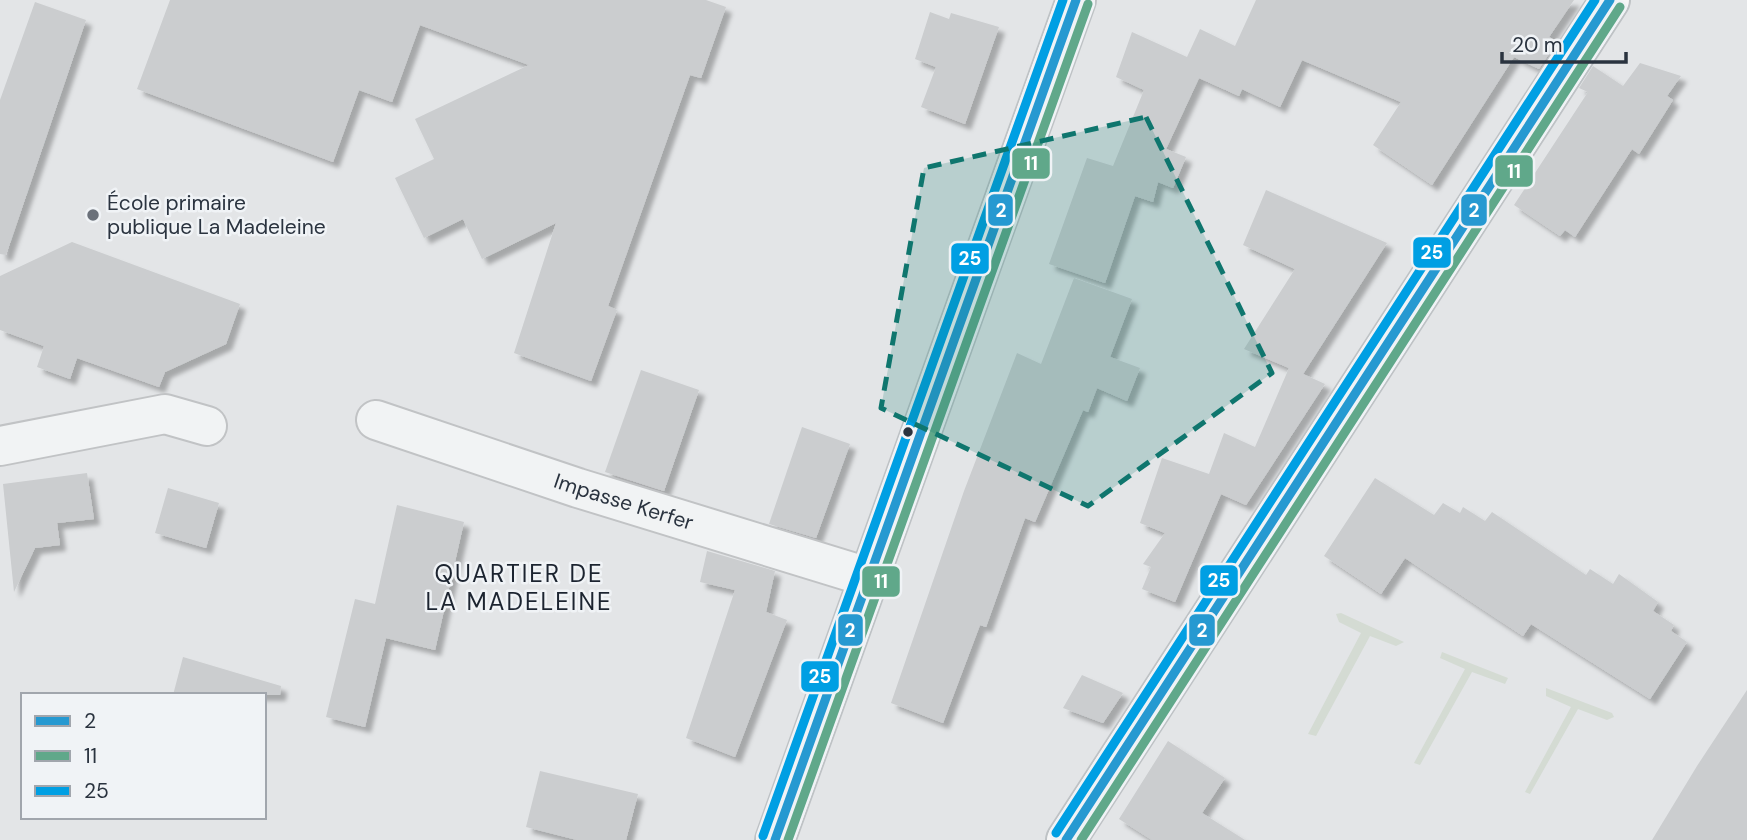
<svg xmlns="http://www.w3.org/2000/svg" width="1747" height="840" font-family="'DM Sans',sans-serif">
<style>
.green{fill:#d4dbd3}
.building{fill:#cbcdcf;filter:url(#shadow)}
.lines{fill:none;stroke-linecap:round;stroke-linejoin:round}
.minor-casing{stroke:#c1c3c5;stroke-width:42}
.major-casing{stroke:#bec2c5;stroke-width:42}
.minor{stroke:#f1f3f4;stroke-width:38}
.major{stroke:#f6f6f6;stroke-width:38}
.bus-1-casing{stroke:#f0f3f6;stroke-width:14}
.bus-2-casing{stroke:#f0f3f6;stroke-width:14}
.bus-3-casing{stroke:#f0f3f6;stroke-width:14}
.bus-1{stroke:#2699d1;stroke-width:9}
.bus-2{stroke:#60a88a;stroke-width:9}
.bus-3{stroke:#009fe3;stroke-width:9}
.marked{fill:#0f766e;fill-opacity:0.2;stroke:#0f766e;stroke-width:5;stroke-dasharray:14 9;stroke-linejoin:round}
.poi-dot{fill:#6b717a;stroke:#f0f3f6;stroke-width:2.5}
.bus-dot{fill:#2a333f;stroke:#f0f3f6;stroke-width:2.5}
.labels{text-anchor:middle;stroke-width:5;stroke-linejoin:round;paint-order:stroke}
.poi-label{font-size:21px;fill:#2a333f;stroke:#f0f3f6;text-anchor:start}
.street-label{font-size:21px;fill:#2a333f;stroke:#f0f3f6}
.quarter-label{font-size:24px;letter-spacing:2px;fill:#1c2430;stroke:#f0f3f6}
.line-badge{stroke:#f0f3f6;stroke-width:2.5}
.badge-label{font-size:19px;text-anchor:middle;font-weight:bold;fill:#fff}
</style>
<defs>
<filter id="shadow"><feDropShadow dx="6" dy="6" stdDeviation="2" flood-color="#0004"/></filter>
</defs>
<rect width="100%" height="100%" fill="#e3e5e7"/>
<g class="green">
<polygon points="1341,613 1404,642 1396,646 1370,636 1316,736 1308,734 1361,633 1339,622 1336,614"/>
<polygon points="1442,652 1508,678 1505,684 1472,672 1420,765 1414,763 1465,669 1440,658"/>
<polygon points="1546,688 1612,713 1614,717 1607,720 1578,709 1530,794 1525,792 1571,707 1546,696"/>
</g>
<g class="building">
<polygon points="170,0 706,0 726,7 701,78 690,75 608,306 617,310 591,381 514,353 556,223 482,259 463,219 424,238 395,178 434,159 415,119 529,65 420,25 392,102 359,90 333,162 137,89"/>
<polygon points="1256,0 1574,0 1549,37 1557,42 1539,69 1514,57 1432,185 1373,145 1401,102 1302,60 1280,107 1242,89 1239,96 1199,78 1166,149 1186,157 1173,188 1158,182 1153,202 1135,196 1105,283 1049,264 1087,158 1113,166 1144,90 1116,77 1132,32 1187,57 1200,29 1235,46"/>
<polygon points="35,2 86,20 6,255 0,254 0,100"/>
<polygon points="930,12 949,19 951,13 999,27 965,124 921,107 936,67 915,59"/>
<polygon points="1640,63 1681,76 1667,96 1673,100 1639,154 1632,149 1575,237 1565,230 1560,236 1514,205 1588,92 1579,88 1593,66 1623,86"/>
<polygon points="1266,190 1387,243 1303,374 1325,384 1246,505 1221,494 1175,602 1142,589 1151,567 1143,564 1165,533 1140,523 1162,458 1209,474 1224,433 1255,447 1289,368 1244,349 1295,269 1243,245"/>
<polygon points="72,242 240,304 226,344 165,372 159,387 77,358 70,379 37,367 44,346 0,330 0,276"/>
<polygon points="1074,278 1132,299 1110,357 1140,368 1127,401 1097,388 1088,412 1083,410 1035,522 1025,518 986,627 980,625 943,723 891,703 964,491 1017,353 1041,364"/>
<polygon points="641,370 699,390 664,491 605,472"/>
<polygon points="802,427 850,444 816,538 769,524"/>
<polygon points="87,473 94,519 57,523 60,545 35,548 14,592 3,484"/>
<polygon points="1375,478 1434,515 1443,503 1460,513 1463,507 1485,521 1492,512 1586,575 1590,569 1613,584 1619,574 1658,602 1653,611 1674,625 1671,631 1687,642 1650,699 1531,624 1523,636 1405,558 1381,594 1324,556"/>
<polygon points="168,488 219,503 206,548 155,533"/>
<polygon points="397,505 464,522 435,650 386,638 365,727 326,717 355,599 375,604"/>
<polygon points="707,551 775,571 766,612 787,620 735,757 686,738 735,590 700,582"/>
<polygon points="183,657 281,686 280,695 173,695"/>
<polygon points="1082,675 1123,693 1103,723 1063,708"/>
<polygon points="1747,690 1747,840 1652,840 1697,766"/>
<polygon points="1168,741 1225,778 1202,813 1245,840 1152,840 1119,819"/>
<polygon points="540,771 638,794 626,840 577,840 526,827"/>
</g>
<g class="lines">
<defs>
<g id="minor">
<path id="s1" d="M376 420 578 488 871 578"/>
<polyline points="0,446 165,414 207,426"/>
</g>
<g id="major">
<polyline points="775,840 1076,0"/>
<polyline points="1066,840 1610,0"/>
</g>
</defs>
<use href="#minor" class="minor-casing"/>
<use href="#major" class="major-casing"/>
<use href="#minor" class="minor"/>
<use href="#major" class="major"/>
<defs>
<g id="bus-1">
<polyline points="775,840 1076,0"/>
<polyline points="1066,840 1610,0"/>
</g>
<g id="bus-2">
<polyline points="788,840 1088,4"/>
<polyline points="1081,840 1620,7"/>
</g>
<g id="bus-3">
<polyline points="1056,833 1595,0"/>
<polyline points="763,836 1063,0"/>
</g>
</defs>
<use href="#bus-1" class="bus-1-casing"/>
<use href="#bus-2" class="bus-2-casing"/>
<use href="#bus-3" class="bus-3-casing"/>
<use href="#bus-1" class="bus-1"/>
<use href="#bus-2" class="bus-2"/>
<use href="#bus-3" class="bus-3"/>
</g>
<path class="marked" d="M1146 117 1272 373 1088 506 881 408 924 168Z"/>
<circle class="poi-dot" cx="93" cy="215" r="7"/>
<circle class="bus-dot" cx="908" cy="432" r="6"/>
<g class="labels">
<g class="poi-label">
<text x="107" y="210">École primaire<tspan x="107" dy="24">publique La Madeleine</tspan></text>
</g>
<g class="street-label">
<text dy="7" stroke="none"><textPath href="#s1" startOffset="261">Impasse Kerfer</textPath></text>
</g>
<g class="quarter-label">
<text x="519" y="582">QUARTIER DE<tspan x="519" dy="28">LA MADELEINE</tspan></text>
</g>
</g>
<g class="line-badge">
<rect x="1011" y="147" width="40" height="33" rx="7" fill="#60a88a"/>
<rect x="1494" y="154" width="40" height="34" rx="7" fill="#60a88a"/>
<rect x="987" y="193" width="27" height="34" rx="7" fill="#2699d1"/>
<rect x="1460" y="193" width="28" height="34" rx="7" fill="#2699d1"/>
<rect x="1412" y="236" width="40" height="33" rx="7" fill="#009fe3"/>
<rect x="950" y="242" width="40" height="33" rx="7" fill="#009fe3"/>
<rect x="1199" y="564" width="40" height="33" rx="7" fill="#009fe3"/>
<rect x="861" y="565" width="40" height="33" rx="7" fill="#60a88a"/>
<rect x="837" y="613" width="27" height="34" rx="7" fill="#2699d1"/>
<rect x="1188" y="613" width="28" height="34" rx="7" fill="#2699d1"/>
<rect x="800" y="660" width="40" height="33" rx="7" fill="#009fe3"/>
</g>
<g class="badge-label">
<text x="1031" y="170">11</text>
<text x="1514" y="178">11</text>
<text x="1001" y="217">2</text>
<text x="1474" y="217">2</text>
<text x="1432" y="259">25</text>
<text x="970" y="265">25</text>
<text x="1219" y="587">25</text>
<text x="881" y="588">11</text>
<text x="850" y="637">2</text>
<text x="1202" y="637">2</text>
<text x="820" y="683">25</text>
</g>
<rect x="21" y="693" width="245" height="126" fill="#f0f3f6" stroke="#a1a6ad" stroke-width="2"/>
<rect x="35" y="716" width="35" height="10" fill="#2699d1" stroke="#a1a6ad" stroke-width="2"/>
<text x="84" y="728" font-size="21" fill="#2a333f">2</text>
<rect x="35" y="751" width="35" height="10" fill="#60a88a" stroke="#a1a6ad" stroke-width="2"/>
<text x="84" y="763" font-size="21" fill="#2a333f">11</text>
<rect x="35" y="786" width="35" height="10" fill="#009fe3" stroke="#a1a6ad" stroke-width="2"/>
<text x="84" y="798" font-size="21" fill="#2a333f">25</text>
<path d="M1502 52v10h124v-10" fill="none" stroke="#2a333f" stroke-width="3.5"/>
<text x="1512" y="52" font-size="21" fill="#2a333f" stroke="#f0f3f6" stroke-width="5" paint-order="stroke">20 m</text>
</svg>
